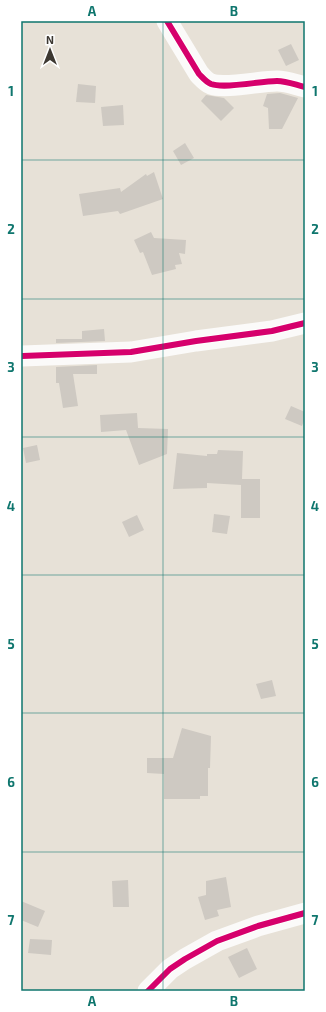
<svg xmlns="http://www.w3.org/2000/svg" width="326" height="1012" font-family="'Exo 2',sans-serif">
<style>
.building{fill:#cec9c2}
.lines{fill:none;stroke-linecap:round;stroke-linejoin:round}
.minor{stroke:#fbfaf9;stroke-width:21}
.cycleway-casing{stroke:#fff;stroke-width:8}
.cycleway{stroke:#d6006c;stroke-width:6}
.grid{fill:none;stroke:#0f766e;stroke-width:1;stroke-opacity:0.55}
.neatline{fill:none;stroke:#0f766e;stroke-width:1.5}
.grid-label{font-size:13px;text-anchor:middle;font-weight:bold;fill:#0f766e}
</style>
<rect width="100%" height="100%" fill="#e7e1d7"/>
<g class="building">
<polygon points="291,44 299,60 286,66 278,50"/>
<polygon points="78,84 96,86 95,103 76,102"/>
<polygon points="280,93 298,98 282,129 269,129 268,108 263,106 267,94"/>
<polygon points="206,95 224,98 234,108 221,121 201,101"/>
<polygon points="123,105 124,125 103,126 101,107"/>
<polygon points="185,143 194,158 181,165 173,151"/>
<polygon points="154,172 163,199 120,214 118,211 83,216 79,194 120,188 121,192 146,174 147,176"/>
<polygon points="151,232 154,238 186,240 185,254 179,253 182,264 175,265 176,269 152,275 143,252 140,253 134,240"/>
<polygon points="104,329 105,341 56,343 56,339 82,339 82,331"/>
<polygon points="97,365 97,374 73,374 78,406 63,408 59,383 56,383 56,367"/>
<polygon points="291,406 305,412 305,418 302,426 285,419"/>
<polygon points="137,413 138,428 168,429 167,454 139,465 126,430 101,432 100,415"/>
<polygon points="37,445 40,460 26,463 23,448"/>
<polygon points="218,450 243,451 242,479 260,479 260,518 241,518 241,485 207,483 207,488 173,489 177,453 207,456 207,454 217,454"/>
<polygon points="214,514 230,516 227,534 212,532"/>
<polygon points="137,515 144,530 129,537 122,522"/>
<polygon points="272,680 276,696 261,699 256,684"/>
<polygon points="182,728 211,736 210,768 208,768 208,796 200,796 200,799 164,799 164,774 147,773 147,758 173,758"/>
<polygon points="226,877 231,907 217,910 219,916 205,920 198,897 206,895 206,881"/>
<polygon points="128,880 129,907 113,907 112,881"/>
<polygon points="21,901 45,911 38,927 21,920"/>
<polygon points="30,939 52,940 51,955 28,953"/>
<polygon points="247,948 257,969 239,978 228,957"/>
</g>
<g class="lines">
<g class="minor">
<path d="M167 21 199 74C203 78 206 82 211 84 225 89 260 81 277 81 287 81 296 85 305 87"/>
<polyline points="22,356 131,352 196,341 272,331 305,323"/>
<polyline points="148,991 170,969 185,959 217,941 258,926 305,913"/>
</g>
<defs>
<g id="cycleway">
<path d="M167 21 199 74C203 78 206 82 211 84 225 89 260 81 277 81 287 81 296 85 305 87"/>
<polyline points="22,356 131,352 196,341 272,331 305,323"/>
<polyline points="148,991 170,969 185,959 217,941 258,926 305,913"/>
</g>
</defs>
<use href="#cycleway" class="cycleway-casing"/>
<use href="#cycleway" class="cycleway"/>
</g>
<path class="grid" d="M163 21V991M21 160H305M21 299H305M21 437H305M21 575H305M21 713H305M21 852H305"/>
<rect width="326" height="1012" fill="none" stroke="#ffffff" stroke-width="44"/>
<g transform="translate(50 50)" stroke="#ffffff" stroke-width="3" paint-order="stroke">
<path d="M0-3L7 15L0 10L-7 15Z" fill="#3d3832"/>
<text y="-6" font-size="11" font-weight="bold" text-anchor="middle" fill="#3d3832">N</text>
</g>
<rect x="22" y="22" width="282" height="968" class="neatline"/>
<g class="grid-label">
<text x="92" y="16">A</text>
<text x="234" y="16">B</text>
<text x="11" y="96">1</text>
<text x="315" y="96">1</text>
<text x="11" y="234">2</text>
<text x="315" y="234">2</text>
<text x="11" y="372">3</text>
<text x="315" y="372">3</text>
<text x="11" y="511">4</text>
<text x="315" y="511">4</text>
<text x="11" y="649">5</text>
<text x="315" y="649">5</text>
<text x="11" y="787">6</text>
<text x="315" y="787">6</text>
<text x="11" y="925">7</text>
<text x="315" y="925">7</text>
<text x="92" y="1006">A</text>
<text x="234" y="1006">B</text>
</g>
</svg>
